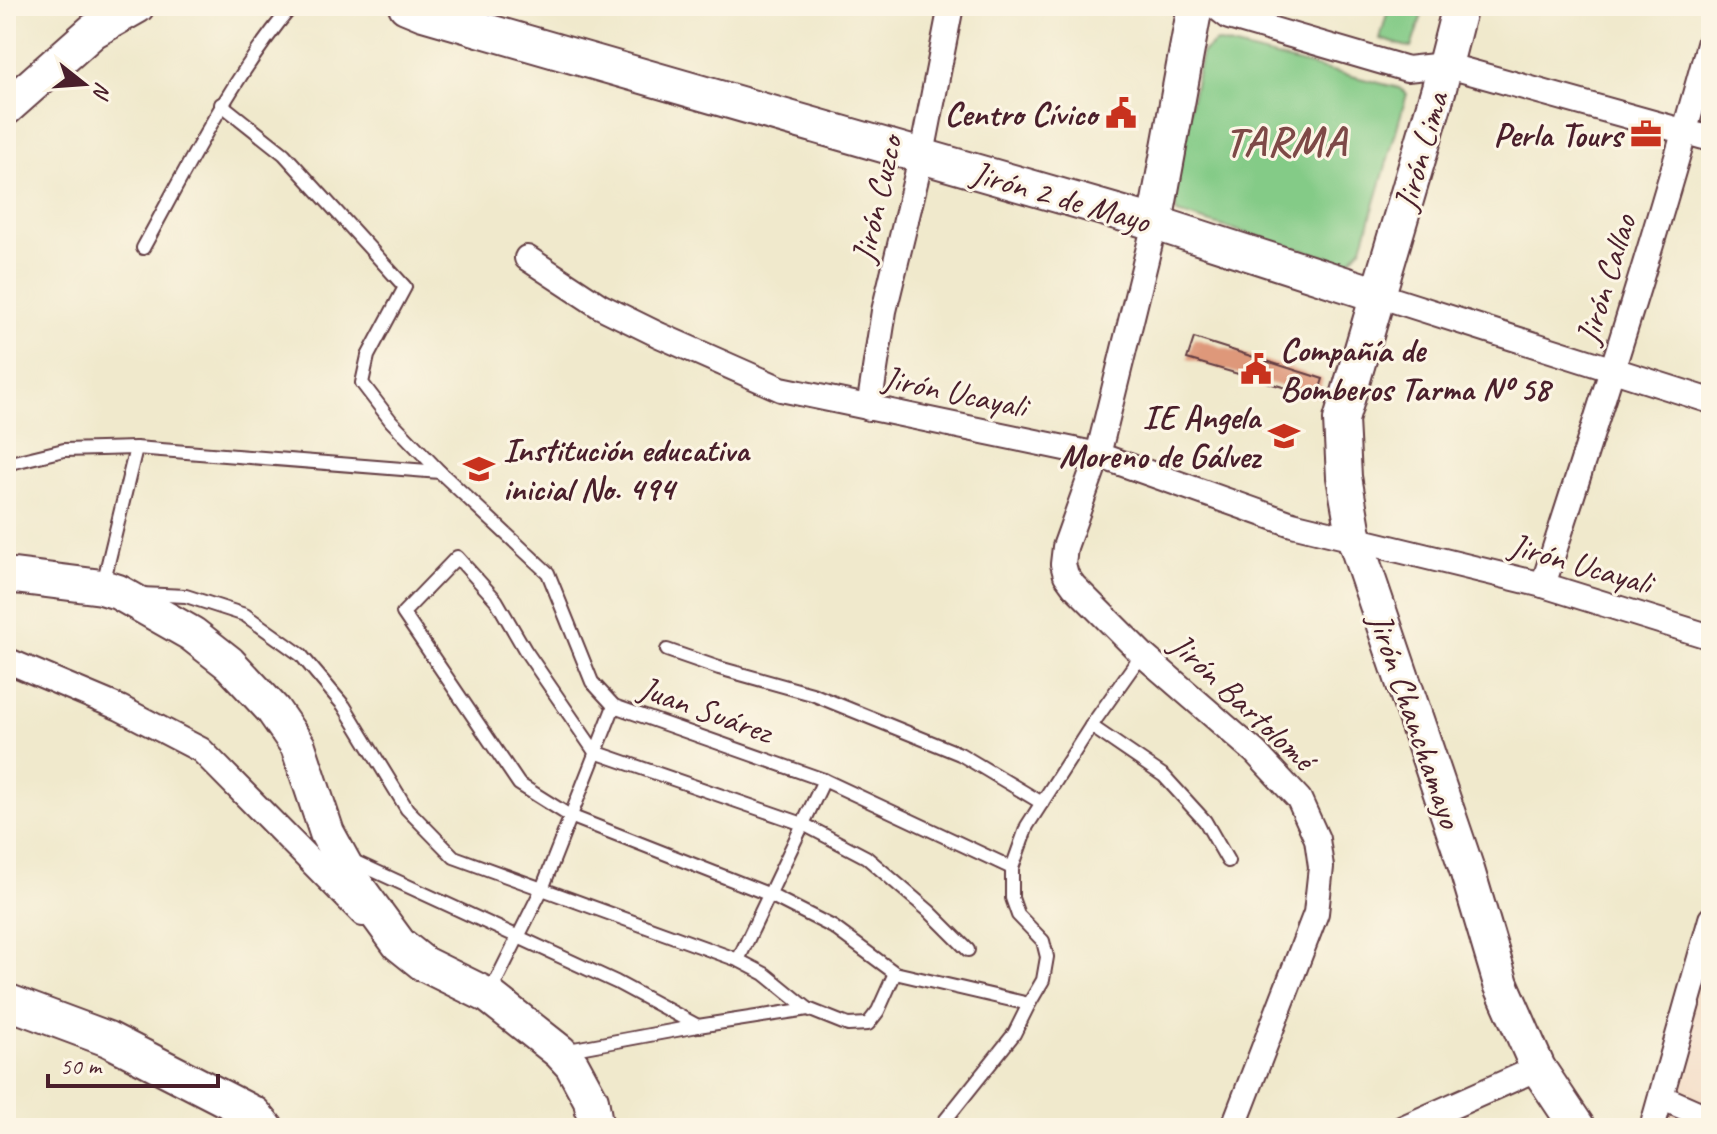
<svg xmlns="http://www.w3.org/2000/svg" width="1717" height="1134" font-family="Caveat,sans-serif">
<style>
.built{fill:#f1d5bd}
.green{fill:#84cb87;stroke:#677559;stroke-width:2}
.building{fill:#de987a}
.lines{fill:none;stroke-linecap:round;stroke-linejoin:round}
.lane-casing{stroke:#633d43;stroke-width:16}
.street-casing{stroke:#633d43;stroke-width:28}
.secondary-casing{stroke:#633d43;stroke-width:38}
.lane{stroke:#fff;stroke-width:12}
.street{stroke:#fff;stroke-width:24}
.secondary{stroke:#fff;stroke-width:34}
.labels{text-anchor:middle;stroke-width:6;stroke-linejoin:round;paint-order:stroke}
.poi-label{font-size:34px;font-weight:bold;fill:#4a1f2b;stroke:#fcf5e5;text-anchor:end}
.street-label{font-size:34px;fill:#4a1f2b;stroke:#fcf5e5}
.district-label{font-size:42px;font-weight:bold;letter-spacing:2px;fill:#7e4947;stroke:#fcf5e5}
</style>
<rect width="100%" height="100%" fill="#fcf5e5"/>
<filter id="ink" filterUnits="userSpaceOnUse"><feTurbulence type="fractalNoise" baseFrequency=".0125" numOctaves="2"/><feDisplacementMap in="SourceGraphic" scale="16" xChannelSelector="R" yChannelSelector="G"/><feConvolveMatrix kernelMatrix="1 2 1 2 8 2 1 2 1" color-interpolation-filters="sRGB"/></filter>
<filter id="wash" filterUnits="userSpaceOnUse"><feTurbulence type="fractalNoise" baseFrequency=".006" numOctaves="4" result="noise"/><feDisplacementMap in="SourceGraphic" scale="32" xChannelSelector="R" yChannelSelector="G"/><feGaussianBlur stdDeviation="1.8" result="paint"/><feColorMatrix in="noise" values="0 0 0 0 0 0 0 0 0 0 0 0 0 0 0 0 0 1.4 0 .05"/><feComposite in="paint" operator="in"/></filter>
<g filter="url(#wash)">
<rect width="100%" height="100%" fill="#f0e9cc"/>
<polygon class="built" points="1711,907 1711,1128 1647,1128"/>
<g class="green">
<polygon points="1389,6 1425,6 1411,48 1380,39"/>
<polygon points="1216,42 1399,88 1407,94 1362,247 1347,263 1177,213 1172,189 1202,53"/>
</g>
<g id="blocks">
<polygon class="building" points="1194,338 1323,379 1317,397 1187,359"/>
</g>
</g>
<g filter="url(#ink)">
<use href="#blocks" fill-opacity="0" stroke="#633d43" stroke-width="2"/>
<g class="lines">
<defs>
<g id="lane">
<polyline points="221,104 284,154 405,287 368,356 362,383 391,421 440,472 548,573 592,682 614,706 824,780 1012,868"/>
<path d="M143 248C189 164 231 79 292 6"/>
<polyline points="6,464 64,450 136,448 440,472"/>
<polyline points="103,584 136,448"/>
<polyline points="141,594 186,596 245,615 301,655 344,706 407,809 454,857 738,960 765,974 808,1009"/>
<polyline points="667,650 719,668 812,694 960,754 1042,803"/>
<polyline points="1091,726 1164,776 1205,821 1228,861"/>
<polyline points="351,860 616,982 698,1026"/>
<polyline points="968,950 929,911 866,857 803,824 595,752 525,650 496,600 457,557 403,613 519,784 570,816 768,894 833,927 895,973 1029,1004 1043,980 1047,957 1043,941 1018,915 1012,898 1012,868 1027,826 1091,726 1142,654"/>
<polyline points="738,960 824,780"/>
<polyline points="490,993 542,889 614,706"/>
<polyline points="563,1051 698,1026 808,1009 848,1025 868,1024 878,1011 895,973"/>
<polyline points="939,1128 1014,1034 1029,1004"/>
</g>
<g id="street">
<polyline points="1215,6 1229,17 1407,69 1445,65 1711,139"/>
<polyline points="1155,223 1098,455 1065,547 1063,564 1066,575 1074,586 1142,654 1255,752 1299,799 1317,839 1321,867 1316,913 1233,1128"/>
<polyline points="527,258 600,306 659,335 781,389 1098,455 1292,524 1543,585 1711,637"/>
<polyline points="1378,295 1711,401"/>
<polyline points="869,408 884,311 922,154 951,6"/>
<path d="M1543 585C1602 403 1661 221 1711 37"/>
<polyline points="6,660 120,708 201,750 363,914"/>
<polyline points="1661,1097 1711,1119"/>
<polyline points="1403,1128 1538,1068"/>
<polyline points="1652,1128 1711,919"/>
</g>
<g id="secondary">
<polyline points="406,6 423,13 1155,223 1378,295"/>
<polyline points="1460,6 1439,88 1341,420 1344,477 1355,540 1467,870 1501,984 1538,1068 1578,1128"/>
<polyline points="6,108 93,31 137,6"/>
<polyline points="1155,223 1195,6"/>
<polyline points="6,575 102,587 118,592 192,634 229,663 273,710 298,746 327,833 355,884 399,944 424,964 489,996 560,1052 572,1065 591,1100 596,1128"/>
<polyline points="6,1001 108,1039 254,1114 266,1128"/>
</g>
</defs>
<use href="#lane" class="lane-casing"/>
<use href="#street" class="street-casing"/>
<use href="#secondary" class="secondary-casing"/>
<use href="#lane" class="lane"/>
<use href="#street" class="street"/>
<use href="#secondary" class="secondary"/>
</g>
</g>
<defs>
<symbol id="civic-bare" viewBox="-9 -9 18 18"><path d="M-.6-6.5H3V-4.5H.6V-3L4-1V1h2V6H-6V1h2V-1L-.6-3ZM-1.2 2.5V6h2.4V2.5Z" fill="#c8321e" stroke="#fcf5e5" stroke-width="2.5" paint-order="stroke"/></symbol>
<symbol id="office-bare" viewBox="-9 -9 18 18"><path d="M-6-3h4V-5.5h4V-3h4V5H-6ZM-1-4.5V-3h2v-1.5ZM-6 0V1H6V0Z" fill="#c8321e" stroke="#fcf5e5" stroke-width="2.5" paint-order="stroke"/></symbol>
<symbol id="school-bare" viewBox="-9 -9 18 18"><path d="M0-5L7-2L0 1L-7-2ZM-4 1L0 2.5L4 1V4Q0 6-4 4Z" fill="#c8321e" stroke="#fcf5e5" stroke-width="2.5" paint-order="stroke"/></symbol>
</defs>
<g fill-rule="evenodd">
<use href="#civic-bare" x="1099" y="91" width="44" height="44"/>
<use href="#office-bare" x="1624" y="112" width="44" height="44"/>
<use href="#civic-bare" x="1234" y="347" width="44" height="44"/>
<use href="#school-bare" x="1262" y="414" width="44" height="44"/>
<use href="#school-bare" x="457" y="447" width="44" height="44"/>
</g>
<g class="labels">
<g class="poi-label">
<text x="1097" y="125">Centro Cívico</text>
<text x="1622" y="146">Perla Tours</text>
<text x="1280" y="361" text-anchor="start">Compañía de<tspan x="1280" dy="39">Bomberos Tarma Nº 58</tspan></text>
<text x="1260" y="428">IE Angela<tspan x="1260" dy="39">Moreno de Gálvez</tspan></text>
<text x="503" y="461" text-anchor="start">Institución educativa<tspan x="503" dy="39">inicial No. 494</tspan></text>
</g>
<g class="street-label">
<text transform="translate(1420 151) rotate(-74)" y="12">Jirón Lima</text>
<text transform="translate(1061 196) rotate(16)" y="12">Jirón 2 de Mayo</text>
<text transform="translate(876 199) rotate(-77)" y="12">Jirón Cuzco</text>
<text transform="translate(1605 279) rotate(-73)" y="12">Jirón Callao</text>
<text transform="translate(955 391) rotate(12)" y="12">Jirón Ucayali</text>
<text transform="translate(1581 563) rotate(16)" y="12">Jirón Ucayali</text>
<text transform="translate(1243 701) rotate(43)" y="12">Jirón Bartolomé</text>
<text transform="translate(706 709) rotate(20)" y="12">Juan Suárez</text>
<text transform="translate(1416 720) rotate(71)" y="12">Jirón Chanchamayo</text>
</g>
<g class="district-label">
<text x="1286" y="155">TARMA</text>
</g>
</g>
<rect width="1717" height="1134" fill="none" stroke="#fcf5e5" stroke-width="32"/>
<g transform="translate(84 84) rotate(107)" stroke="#fcf5e5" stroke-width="6" paint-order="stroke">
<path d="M0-6L14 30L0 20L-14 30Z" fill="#4a1f2b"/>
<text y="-12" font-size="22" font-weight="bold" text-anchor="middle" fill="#4a1f2b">N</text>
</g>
<path d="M48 1074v12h170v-12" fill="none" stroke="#4a1f2b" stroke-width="4"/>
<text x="60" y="1074" font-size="24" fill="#4a1f2b" stroke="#fcf5e5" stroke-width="6" paint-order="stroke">50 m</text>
</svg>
